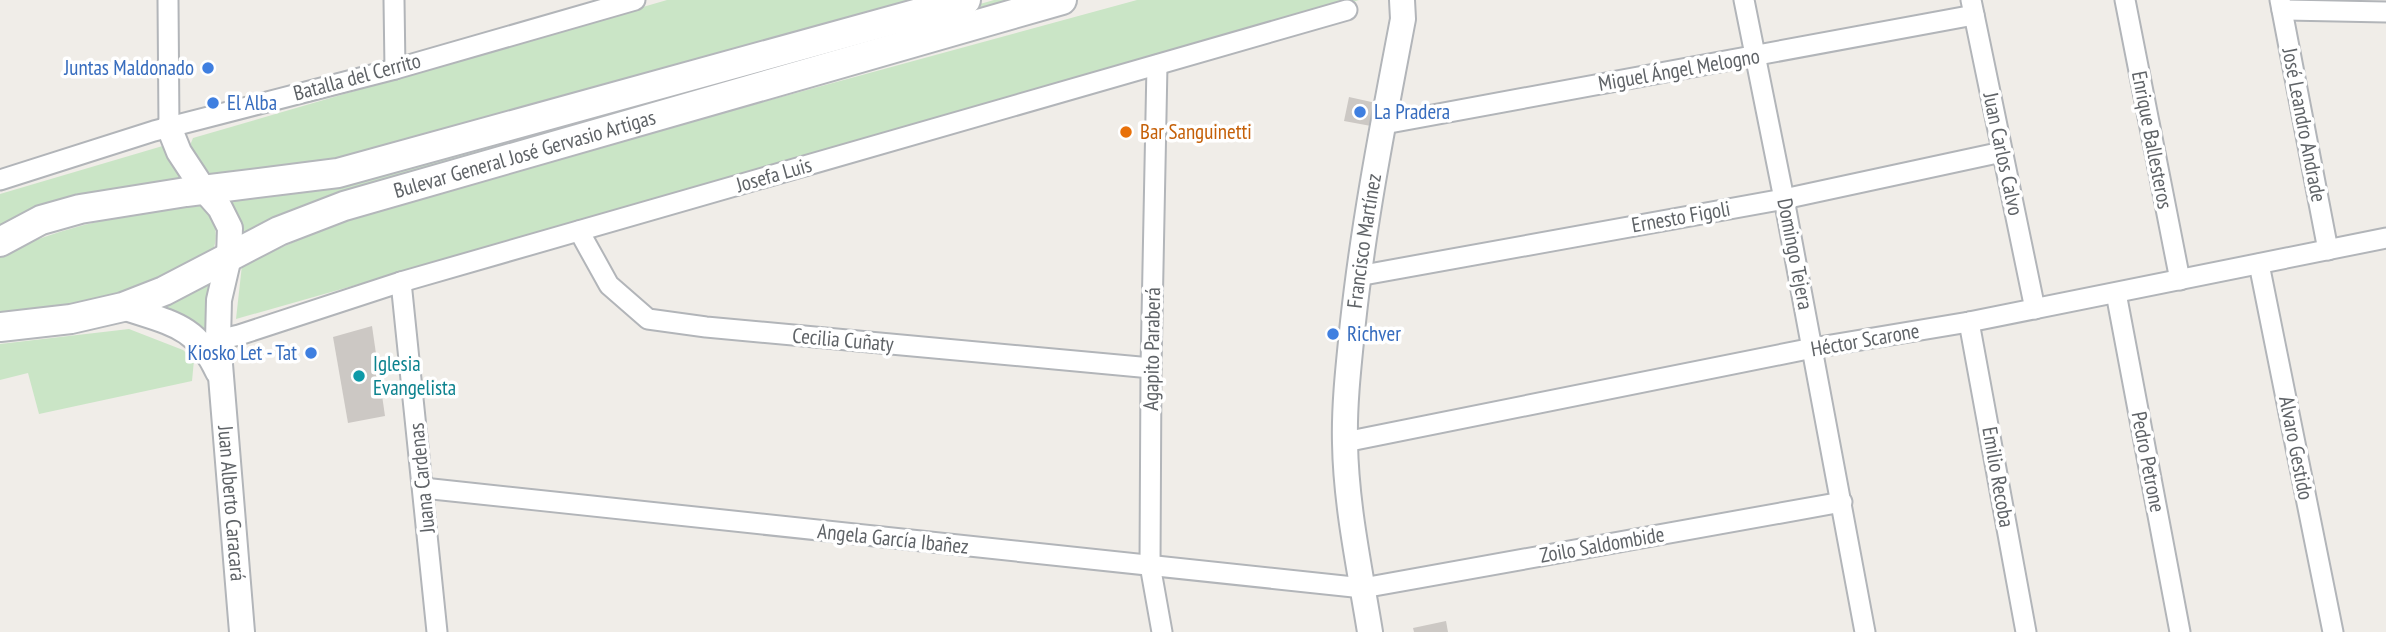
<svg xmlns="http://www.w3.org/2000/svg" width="2386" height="632" font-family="'PT Sans Narrow',sans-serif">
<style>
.green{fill:#cae5c6}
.building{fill:#ccc8c4}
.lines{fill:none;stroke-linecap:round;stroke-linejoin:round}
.minor-casing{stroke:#b2b5b9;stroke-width:23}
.tertiary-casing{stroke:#b2b5b9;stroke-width:28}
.secondary-casing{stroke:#b4b7bb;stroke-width:32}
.minor{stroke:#fff;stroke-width:19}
.tertiary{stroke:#fff;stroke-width:24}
.secondary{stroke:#fff;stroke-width:28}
.shop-dot{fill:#3f7fe0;stroke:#fff;stroke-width:2.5}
.food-dot{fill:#e8710a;stroke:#fff;stroke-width:2.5}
.culture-dot{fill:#0f9aa8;stroke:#fff;stroke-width:2.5}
.labels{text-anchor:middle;stroke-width:7;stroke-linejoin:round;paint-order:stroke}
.shop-label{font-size:21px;fill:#366cbe;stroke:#fff;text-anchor:start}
.street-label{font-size:21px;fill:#5f6367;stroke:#fff}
.food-label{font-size:21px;fill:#c56008;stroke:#fff;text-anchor:start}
.culture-label{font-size:21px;fill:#0d838f;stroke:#fff;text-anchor:start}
</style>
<rect width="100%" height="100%" fill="#f0ede8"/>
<g class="green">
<polygon points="667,0 917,0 348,162 295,170 211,174 198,163 189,148 193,138"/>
<path d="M994 0H1028L313 206 257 225 239 237 228 200C283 199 336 186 390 173Z"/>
<polygon points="1137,0 1359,0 236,319 242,265 364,211"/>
<polygon points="166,145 183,179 86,193 42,207 0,225 0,194"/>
<path d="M199 206 205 207C216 220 219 237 212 253 195 262 177 272 159 280 109 302 54 307 0 314V255C64 225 129 213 199 206Z"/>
<polygon points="209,285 207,336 154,310"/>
<polygon points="129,329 183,350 194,360 192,381 39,414 28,373 0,380 0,344"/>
</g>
<g class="building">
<polygon points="1349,97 1376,103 1371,126 1344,121"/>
<polygon points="372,326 385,416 348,423 333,337"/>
<polygon points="1446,621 1448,632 1414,632 1413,628"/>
</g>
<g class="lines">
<defs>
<g id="minor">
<polyline points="168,0 169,127"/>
<polyline points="394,0 395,69"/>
<polyline points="1744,0 1784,199 1865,632"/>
<polyline points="1971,0 2035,309"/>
<polyline points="2125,0 2180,280"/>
<polyline points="2280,0 2328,250"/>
<polyline points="2282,10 2386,12"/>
<polyline points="1157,65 1151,368 1150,565 1162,632"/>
<polyline points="1384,124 1974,15"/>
<polyline points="0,180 154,131 395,69 635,0"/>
<polyline points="579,231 609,285 648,319 706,327 1151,368"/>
<polyline points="2259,264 2333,632"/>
<polyline points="1358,276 1784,199 2002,152"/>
<polyline points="401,282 437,632"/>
<polyline points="2116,293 2180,632"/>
<polyline points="1969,322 2026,632"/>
<polyline points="205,343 239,335 401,282 1347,10"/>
<polyline points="1345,442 1813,348 1969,322 2386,238"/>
<polyline points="423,488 1363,588 1842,502"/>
</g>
<g id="tertiary">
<path id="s1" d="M169 127 179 152 204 190 220 208 230 228 229 257 219 300 218 340 242 632"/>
<path d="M123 307C169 323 196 324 218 372"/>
<path id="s2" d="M1370 632C1360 570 1346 506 1345 443 1344 403 1349 362 1353 322 1364 220 1384 119 1403 19L1402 0"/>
</g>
<g id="secondary">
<polyline points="0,242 41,220 80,209 186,192 338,173 966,0"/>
<path id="s3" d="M0 327 71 319 123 307 164 291 279 231 344 206 1062 0"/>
</g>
</defs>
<use href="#minor" class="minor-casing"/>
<use href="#tertiary" class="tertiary-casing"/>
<use href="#secondary" class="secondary-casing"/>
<use href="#minor" class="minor"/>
<use href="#tertiary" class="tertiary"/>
<use href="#secondary" class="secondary"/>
</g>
<g class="shop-dot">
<circle cx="208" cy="68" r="7"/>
<circle cx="213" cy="103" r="7"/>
<circle cx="1360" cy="112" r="7"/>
<circle cx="1333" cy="334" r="7"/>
<circle cx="311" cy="353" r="7"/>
</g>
<circle class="food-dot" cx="1126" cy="132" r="7"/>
<circle class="culture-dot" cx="359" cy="376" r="7"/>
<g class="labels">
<g class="shop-label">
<text x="194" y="75" text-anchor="end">Juntas Maldonado</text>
<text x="227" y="110">El Alba</text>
<text x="1374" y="119">La Pradera</text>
<text x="1347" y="341">Richver</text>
<text x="297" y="360" text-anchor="end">Kiosko Let - Tat</text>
</g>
<g class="street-label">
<text transform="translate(1679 70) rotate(-10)" y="7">Miguel Ángel Melogno</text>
<text transform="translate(357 77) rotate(-15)" y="7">Batalla del Cerrito</text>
<text transform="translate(2304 125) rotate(79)" y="7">José Leandro Andrade</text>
<text transform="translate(2152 140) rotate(79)" y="7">Enrique Ballesteros</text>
<text dy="7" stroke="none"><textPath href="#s3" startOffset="556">Bulevar General José Gervasio Artigas</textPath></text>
<text transform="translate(2003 154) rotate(78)" y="7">Juan Carlos Calvo</text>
<text transform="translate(774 175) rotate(-16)" y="7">Josefa Luis</text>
<text transform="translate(1681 217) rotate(-10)" y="7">Ernesto Figoli</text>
<text dy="7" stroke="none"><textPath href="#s2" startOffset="394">Francisco Martínez</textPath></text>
<text transform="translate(1795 254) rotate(79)" y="7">Domingo Tejera</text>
<text transform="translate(843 340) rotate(5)" y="7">Cecilia Cuñaty</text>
<text transform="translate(1865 340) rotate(-10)" y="7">Héctor Scarone</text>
<text transform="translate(1152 349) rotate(-89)" y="7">Agapito Paraberá</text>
<text transform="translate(2296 448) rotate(79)" y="7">Alvaro Gestido</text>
<text transform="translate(2148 462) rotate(79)" y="7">Pedro Petrone</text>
<text transform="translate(1998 477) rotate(80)" y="7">Emilio Recoba</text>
<text transform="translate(422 478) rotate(-96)" y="7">Juana Cardenas</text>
<text dy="7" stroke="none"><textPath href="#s1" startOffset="396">Juan Alberto Caracará</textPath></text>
<text transform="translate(893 539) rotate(6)" y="7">Angela García Ibañez</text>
<text transform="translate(1602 545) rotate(-10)" y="7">Zoilo Saldombide</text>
</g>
<g class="food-label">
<text x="1140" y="139">Bar Sanguinetti</text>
</g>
<g class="culture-label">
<text x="373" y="371">Iglesia<tspan x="373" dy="24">Evangelista</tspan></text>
</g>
</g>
</svg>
